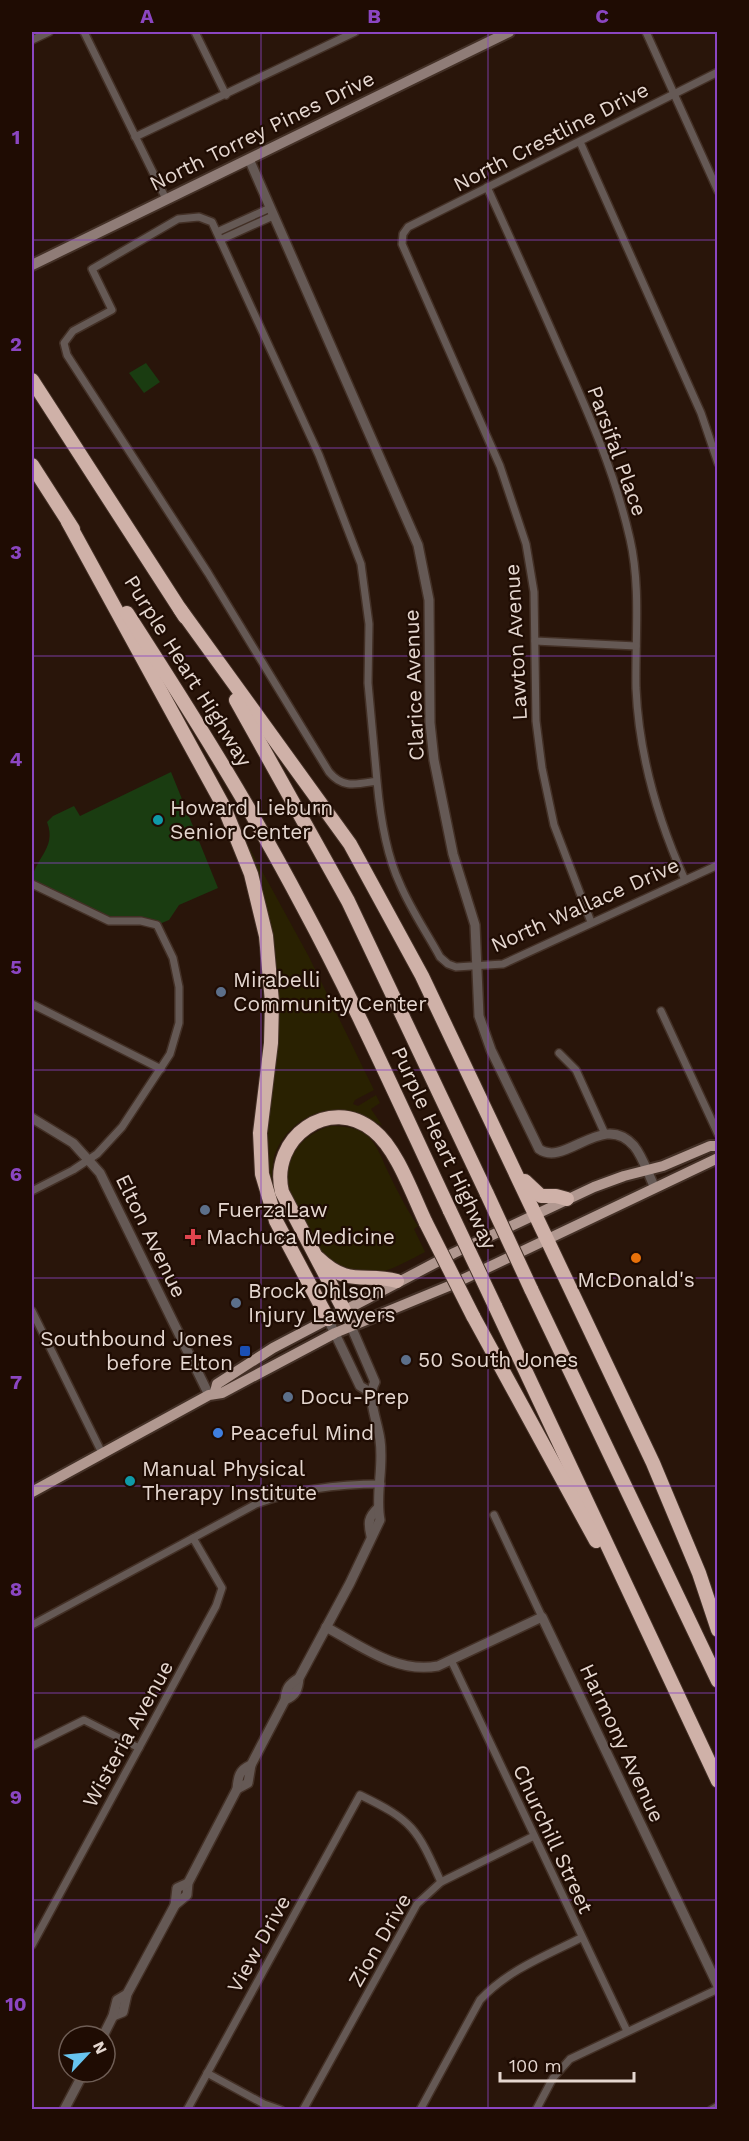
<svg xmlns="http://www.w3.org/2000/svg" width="749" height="2141" font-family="'Work Sans',sans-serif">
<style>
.green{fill:#1a3c11}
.sand{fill:#292101}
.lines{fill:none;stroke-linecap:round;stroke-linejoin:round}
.minor-casing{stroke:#433026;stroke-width:10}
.tertiary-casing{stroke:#433026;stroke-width:12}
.secondary-casing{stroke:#433026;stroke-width:14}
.primary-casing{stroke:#433026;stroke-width:14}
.motorway-casing{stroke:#433026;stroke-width:16}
.minor{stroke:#655955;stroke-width:7}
.tertiary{stroke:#655955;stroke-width:9}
.secondary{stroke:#8f7c77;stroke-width:10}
.primary{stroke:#b19890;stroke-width:10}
.motorway{stroke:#cfb1a8;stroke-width:14}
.motorway-bridge-casing{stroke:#433026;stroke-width:16;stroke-linecap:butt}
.motorway-bridge{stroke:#cfb1a8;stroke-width:14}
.grid{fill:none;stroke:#8b46c2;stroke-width:1.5;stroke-opacity:0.55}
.culture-dot{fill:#0f9aa8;stroke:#1f0c03;stroke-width:2}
.service-dot{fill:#5c6f8a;stroke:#1f0c03;stroke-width:2}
.health-dot{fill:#e0444e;stroke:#1f0c03;stroke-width:2}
.food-dot{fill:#e8710a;stroke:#1f0c03;stroke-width:2}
.transit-dot{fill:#1a4fb4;stroke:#1f0c03;stroke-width:2}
.shop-dot{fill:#3f7fe0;stroke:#1f0c03;stroke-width:2}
.labels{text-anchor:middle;stroke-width:4.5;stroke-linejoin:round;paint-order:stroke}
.street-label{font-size:21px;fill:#e5d7d0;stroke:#1f0c03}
.poi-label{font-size:21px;fill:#e5d7d0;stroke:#1f0c03;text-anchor:start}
.neatline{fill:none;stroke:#8b46c2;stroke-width:2}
.grid-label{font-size:20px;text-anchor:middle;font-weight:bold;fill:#8b46c2}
</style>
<rect width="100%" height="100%" fill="#29150a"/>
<g class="green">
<polygon points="146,363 160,382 144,393 129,373"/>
<path d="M171 772 218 888 179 905 169 920 157 925 109 921 32 884C31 860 58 850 47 822L53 816 74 806 80 816Z"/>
</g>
<g class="sand">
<path d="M237 825 308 955 374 1090 355 1100 353 1104 358 1106 376 1095 380 1103 371 1109 382 1125C373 1123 364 1114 354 1112 320 1103 287 1123 275 1154 272 1163 273 1174 271 1181 261 1124 277 1068 278 1012 280 946 261 885 237 825Z"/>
<path d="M331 1126C374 1126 375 1145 390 1176 399 1194 407 1210 418 1226L414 1229 425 1252C409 1260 392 1271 374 1273 371 1273 343 1269 340 1267 323 1258 316 1241 307 1224 302 1215 296 1205 292 1196 278 1164 300 1134 331 1126Z"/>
</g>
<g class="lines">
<defs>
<g id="minor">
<polyline points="84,32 166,199"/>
<polyline points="195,32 226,95"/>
<polyline points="646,32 718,191"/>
<polyline points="32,40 49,32"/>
<polyline points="135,137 355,32"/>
<polyline points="580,142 701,413 718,463"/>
<path d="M487 187C512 242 537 297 561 352 589 414 615 473 630 539 641 587 635 639 636 688 639 756 657 818 685 880"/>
<polyline points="217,232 270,208"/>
<polyline points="220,240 273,216"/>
<polyline points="535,641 636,646"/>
<path d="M377 781C357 784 343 789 329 772L208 573 67 355 64 343 73 331 112 310 92 269 178 219 199 217 212 222 319 455 361 564 369 624 368 683 377 781C380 815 386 854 400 884 411 910 427 933 440 957L448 964 456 967 503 964 718 865"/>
<polyline points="32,884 109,921 141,921 157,925 173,958 179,987 179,1023 170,1054 122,1127 97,1154 73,1170 32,1191"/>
<polyline points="591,922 554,825 542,768 536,721 534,592 526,544 500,466 402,244 403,234 408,227 718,72"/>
<polyline points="32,1004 161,1069"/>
<polyline points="661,1011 718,1134"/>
<polyline points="559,1053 576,1070 605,1134"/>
<polyline points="32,1311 102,1453"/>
<polyline points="494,1515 542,1617"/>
<path d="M32 1625 256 1504C297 1489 337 1484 381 1484"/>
<polyline points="451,1660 627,2031"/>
<polyline points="32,1746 84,1720 139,1748"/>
<polyline points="32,1945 216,1606 222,1588 193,1538"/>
<polyline points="207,2073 264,2104 281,2110"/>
<path d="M187 2110 360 1795C414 1821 417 1829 441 1882"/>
<polyline points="303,2110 417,1904 441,1882 534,1836"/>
<path d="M420 2110 480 2000C508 1970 545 1956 581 1938"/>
<polyline points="536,2110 553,2078 570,2059 718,1989"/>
<polyline points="711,2110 718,2106"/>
</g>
<g id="tertiary">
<path d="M249 159 418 545 429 600 430 723 434 760 453 854 475 925 479 1016 491 1050 539 1149C565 1168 603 1110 634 1146 643 1157 648 1174 655 1188"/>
<polyline points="32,1118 73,1143 100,1173 209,1395"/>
<polyline points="328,1319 360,1386 370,1392"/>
<path d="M371 1536C368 1523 368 1517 378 1508"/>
<path d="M326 1627C361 1646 397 1674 438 1666L542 1617 718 1986"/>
<path d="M285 1700C296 1695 298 1690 299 1678L350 1583 380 1520C375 1495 384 1467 380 1440 378 1422 366 1398 375 1382L344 1310"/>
<path d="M237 1789 248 1783 251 1765 285 1700C286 1688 289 1684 299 1678"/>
<path d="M175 1905 187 1895 188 1883 237 1789C238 1777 239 1770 251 1765"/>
<polyline points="113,2016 123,2012 127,1994 175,1905 177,1888 188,1883"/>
<polyline points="103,2036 113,2016 117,2000 127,1994"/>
<polyline points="64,2110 84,2072"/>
</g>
<polyline id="secondary" points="32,265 509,32"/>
<g id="primary">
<polyline points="215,1392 217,1384 273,1348 454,1253 594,1187 624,1176 663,1166 710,1146 718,1146"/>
<polyline points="32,1492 209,1395 222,1393 335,1333 449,1286 718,1158"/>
</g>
<g id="motorway">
<polyline points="32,380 185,617"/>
<polyline points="32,465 73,529"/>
<polyline points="68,522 224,807 251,874 266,936 272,1002 271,1043 260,1133 262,1174 276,1221 328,1319"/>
<polyline points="180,609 350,844 422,976 653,1463 699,1573 718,1630"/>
<path d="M127 613C189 709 249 804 302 905 356 1005 402 1109 450 1211"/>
<polyline points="236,700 348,901 487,1194"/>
<polyline points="525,1181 541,1196 556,1196 567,1199"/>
<path d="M318 1258C349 1288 365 1272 397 1281"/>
<polyline points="531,1289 718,1681"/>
<polyline points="495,1306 718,1781"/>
<path d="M344 1310 282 1192C269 1138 330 1094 374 1131 397 1149 413 1196 426 1223"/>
<polyline points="473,1316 596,1541"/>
</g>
</defs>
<use href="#minor" class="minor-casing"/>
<use href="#tertiary" class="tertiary-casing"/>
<use href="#secondary" class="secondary-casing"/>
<use href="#primary" class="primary-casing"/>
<use href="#motorway" class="motorway-casing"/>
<use href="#minor" class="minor"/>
<use href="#tertiary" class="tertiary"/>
<use href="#secondary" class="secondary"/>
<use href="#primary" class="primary"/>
<use href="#motorway" class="motorway"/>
<defs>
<g id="motorway-bridge">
<polyline points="487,1194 531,1289"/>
<polyline points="450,1211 495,1306"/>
<polyline points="426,1223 473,1316"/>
</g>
</defs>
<use href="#motorway-bridge" class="motorway-bridge-casing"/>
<use href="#motorway-bridge" class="motorway-bridge"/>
</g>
<path class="grid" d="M261 32V2110M488 32V2110M32 240H718M32 448H718M32 656H718M32 863H718M32 1070H718M32 1278H718M32 1486H718M32 1693H718M32 1900H718"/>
<g class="culture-dot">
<circle cx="158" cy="820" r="6"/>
<circle cx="130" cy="1481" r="6"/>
</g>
<g class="service-dot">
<circle cx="221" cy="992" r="6"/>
<circle cx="205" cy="1210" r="6"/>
<circle cx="236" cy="1303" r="6"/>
<circle cx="406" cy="1360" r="6"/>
<circle cx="288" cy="1397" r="6"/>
</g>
<path class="health-dot" d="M190 1228h6v6h6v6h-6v6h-6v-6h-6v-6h6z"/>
<circle class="food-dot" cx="636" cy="1258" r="6"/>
<rect class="transit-dot" x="239" y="1345" width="12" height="12" rx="3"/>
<circle class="shop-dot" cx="218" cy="1433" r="6"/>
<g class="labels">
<g class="street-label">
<text transform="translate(262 131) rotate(-26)" y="7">North Torrey Pines Drive</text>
<text transform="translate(551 137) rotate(-27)" y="7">North Crestline Drive</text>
<text transform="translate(617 451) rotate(70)" y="7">Parsifal Place</text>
<text transform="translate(516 642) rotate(-93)" y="7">Lawton Avenue</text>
<text transform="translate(188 671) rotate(58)" y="7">Purple Heart Highway</text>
<text transform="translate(414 685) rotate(-92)" y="7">Clarice Avenue</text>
<text transform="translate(585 905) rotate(-24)" y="7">North Wallace Drive</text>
<text transform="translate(444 1148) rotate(65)" y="7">Purple Heart Highway</text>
<text transform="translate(151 1236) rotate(64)" y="7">Elton Avenue</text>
<text transform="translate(128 1734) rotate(-61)" y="7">Wisteria Avenue</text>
<text transform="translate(622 1743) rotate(65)" y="7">Harmony Avenue</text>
<text transform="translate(553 1839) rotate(65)" y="7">Churchill Street</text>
<text transform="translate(380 1940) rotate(-60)" y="7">Zion Drive</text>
<text transform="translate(259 1944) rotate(-61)" y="7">View Drive</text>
</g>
<g class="poi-label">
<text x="170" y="815">Howard Lieburn<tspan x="170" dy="24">Senior Center</tspan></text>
<text x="233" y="987">Mirabelli<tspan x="233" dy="24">Community Center</tspan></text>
<text x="217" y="1217">FuerzaLaw</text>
<text x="206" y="1244">Machuca Medicine</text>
<text x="636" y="1287" text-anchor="middle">McDonald's</text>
<text x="248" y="1298">Brock Ohlson<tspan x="248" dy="24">Injury Lawyers</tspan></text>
<text x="233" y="1346" text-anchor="end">Southbound Jones<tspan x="233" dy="24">before Elton</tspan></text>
<text x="418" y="1367">50 South Jones</text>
<text x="300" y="1404">Docu-Prep</text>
<text x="230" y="1440">Peaceful Mind</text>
<text x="142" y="1476">Manual Physical<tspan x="142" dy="24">Therapy Institute</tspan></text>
</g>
</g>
<rect width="749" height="2141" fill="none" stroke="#1f0c03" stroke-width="66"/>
<g transform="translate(87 2054) rotate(64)"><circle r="28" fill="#1f0c03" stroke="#6e5d55" stroke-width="1.5"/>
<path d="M0-4.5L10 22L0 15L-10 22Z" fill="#67c4ef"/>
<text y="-9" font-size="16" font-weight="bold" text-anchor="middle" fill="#e5d7d0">N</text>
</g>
<path d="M500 2072v9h134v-9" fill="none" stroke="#e5d7d0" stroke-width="3"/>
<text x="509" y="2072" font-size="18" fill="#e5d7d0" stroke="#1f0c03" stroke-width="4.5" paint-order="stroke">100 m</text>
<rect x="33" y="33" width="683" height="2075" class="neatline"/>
<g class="grid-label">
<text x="147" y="23">A</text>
<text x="374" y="23">B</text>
<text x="602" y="23">C</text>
<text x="16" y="144">1</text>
<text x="16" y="351">2</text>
<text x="16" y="559">3</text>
<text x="16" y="766">4</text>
<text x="16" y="974">5</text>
<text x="16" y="1181">6</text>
<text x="16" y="1389">7</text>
<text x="16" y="1596">8</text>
<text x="16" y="1804">9</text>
<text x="16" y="2011">10</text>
</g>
</svg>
